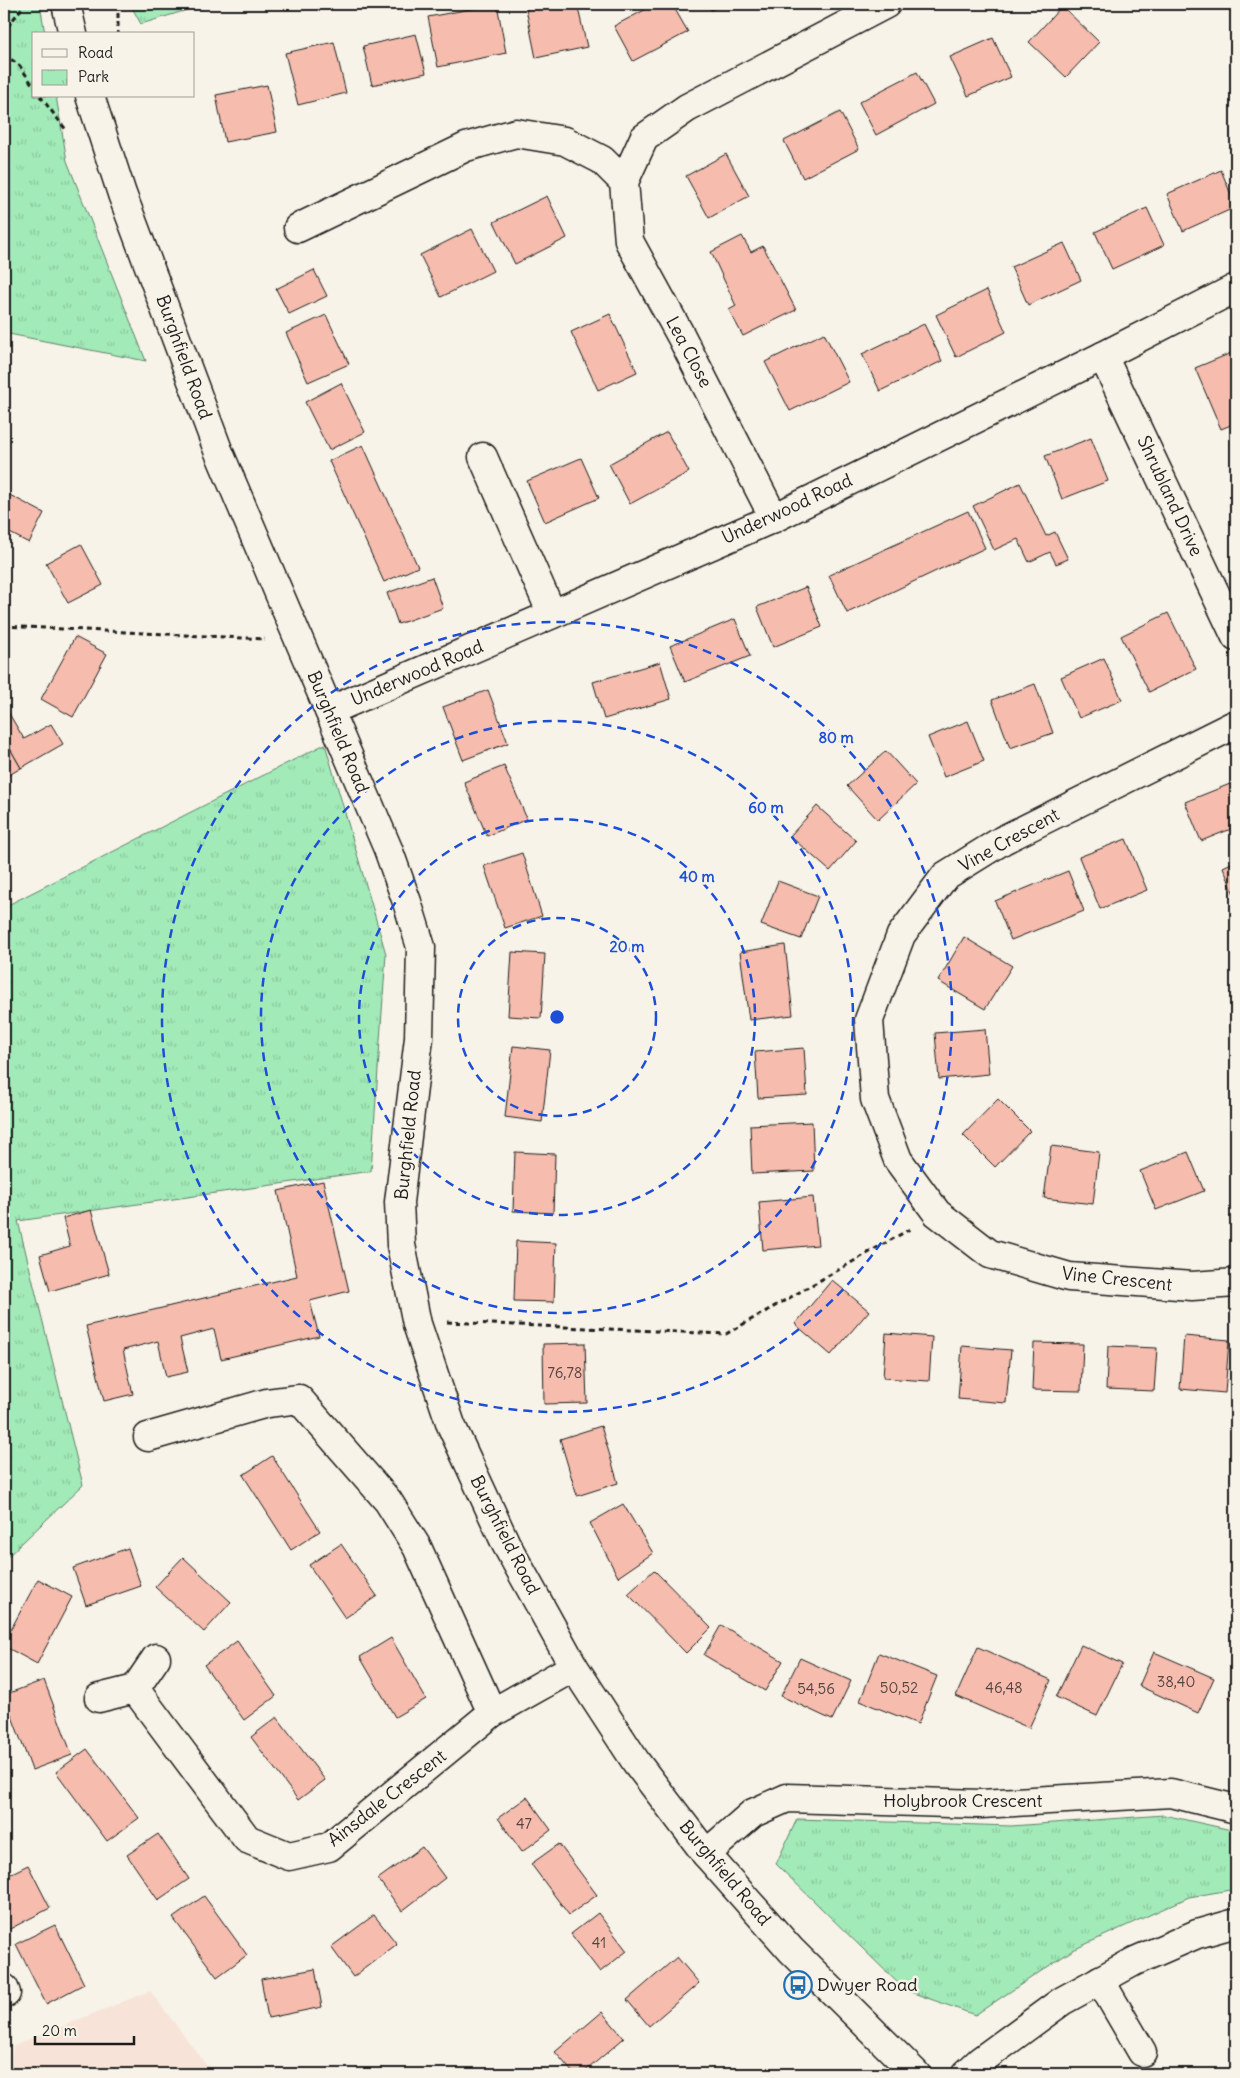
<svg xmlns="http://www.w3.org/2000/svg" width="1240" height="2078" font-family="Delius,sans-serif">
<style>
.built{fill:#f7e3d7}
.park{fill:url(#park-tufts);stroke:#5f836a}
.building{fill:#f6bdae;stroke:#1c1c1c}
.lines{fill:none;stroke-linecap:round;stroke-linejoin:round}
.minor-casing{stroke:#1c1c1c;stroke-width:31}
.path{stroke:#1c1c1c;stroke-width:3;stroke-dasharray:5 4;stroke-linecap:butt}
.minor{stroke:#f7f3e8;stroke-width:28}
.ring{fill:none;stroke:#1d4ed8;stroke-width:2.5;stroke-dasharray:9 6}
.labels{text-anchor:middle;stroke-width:5;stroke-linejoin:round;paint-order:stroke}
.number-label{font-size:15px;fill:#524440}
.street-label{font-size:18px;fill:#1c1c1c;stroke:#f7f3e8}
.poi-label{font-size:18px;fill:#1c1c1c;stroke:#f7f3e8;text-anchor:start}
.centre{fill:#1d4ed8;stroke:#f7f3e8;stroke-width:2.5}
.ring-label{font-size:15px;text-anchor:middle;font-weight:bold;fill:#1d4ed8;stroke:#f7f3e8;stroke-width:5;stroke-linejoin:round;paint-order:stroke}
</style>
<defs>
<pattern id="park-tufts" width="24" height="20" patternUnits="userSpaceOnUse" patternTransform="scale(1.25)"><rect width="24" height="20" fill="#a2eab8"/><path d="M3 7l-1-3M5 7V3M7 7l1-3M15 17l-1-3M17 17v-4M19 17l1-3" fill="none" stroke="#8bc89e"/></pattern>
</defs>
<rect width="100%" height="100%" fill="#f7f3e8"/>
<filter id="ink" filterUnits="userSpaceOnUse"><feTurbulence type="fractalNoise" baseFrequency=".02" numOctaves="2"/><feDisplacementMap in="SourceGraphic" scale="10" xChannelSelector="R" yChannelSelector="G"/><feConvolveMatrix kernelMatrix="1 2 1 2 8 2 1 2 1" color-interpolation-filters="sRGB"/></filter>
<g filter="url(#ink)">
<polygon class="built" points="150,1991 213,2074 11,2074 13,2046"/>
<g class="park">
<polygon points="4,4 40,4 45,34 34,34 34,96 56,96 67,161 146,361 4,333"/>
<polygon points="130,4 207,4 141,24"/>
<polygon points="325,744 386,954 371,1171 18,1221 83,1485 4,1560 4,907"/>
<polygon points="1164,1815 1236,1831 1236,1889 1189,1897 1073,1950 975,2015 905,1990 776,1864 797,1819 1011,1826"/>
</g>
<g class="building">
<polygon points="497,4 506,53 438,67 428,17"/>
<polygon points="525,4 577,4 587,47 536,58"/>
<polygon points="656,4 672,4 688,32 633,61 614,26"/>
<polygon points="708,4 723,4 711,10"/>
<polygon points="1062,6 1099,42 1066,77 1029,42"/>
<polygon points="416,34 426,73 372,85 363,46"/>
<polygon points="993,38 1011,77 968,96 950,57"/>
<polygon points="334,42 346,93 298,105 285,53"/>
<polygon points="917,72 934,104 876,135 859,102"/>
<polygon points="267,85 277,132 225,142 216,95"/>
<polygon points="840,112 859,149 803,178 784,141"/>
<polygon points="726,154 749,196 709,218 686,176"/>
<polygon points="1221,170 1236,207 1183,231 1167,194"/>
<polygon points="547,196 567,238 515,264 494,222"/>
<polygon points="1147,208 1164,245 1112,269 1095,232"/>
<polygon points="472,229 493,271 441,297 420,255"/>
<polygon points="742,236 751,252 763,246 796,310 743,336 729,310 736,306 711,252"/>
<polygon points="1064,243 1081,280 1028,305 1011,267"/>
<polygon points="314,270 327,296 289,314 276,289"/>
<polygon points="987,290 1006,332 956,357 936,315"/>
<polygon points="610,314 637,372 598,390 571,332"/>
<polygon points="326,315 349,364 308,382 286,333"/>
<polygon points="924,324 942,361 880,391 862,354"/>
<polygon points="824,333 849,382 790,411 765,362"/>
<polygon points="1236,351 1236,423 1221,429 1195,368"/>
<polygon points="341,383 365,432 329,450 305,402"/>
<polygon points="667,432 689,472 630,504 609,464"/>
<polygon points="1091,438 1108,481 1062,499 1045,456"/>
<polygon points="363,445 418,567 384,582 329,461"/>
<polygon points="581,458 599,498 545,522 527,481"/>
<polygon points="1020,483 1046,536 1055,532 1068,559 1056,564 1050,552 1029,562 1018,539 994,550 973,506"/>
<polygon points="4,492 44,513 29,543 4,530"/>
<polygon points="968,511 985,548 847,613 829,575"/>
<polygon points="81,544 103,585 68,603 46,563"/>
<polygon points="432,577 443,608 398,624 387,593"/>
<polygon points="806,587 822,627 773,647 757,607"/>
<polygon points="1168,613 1196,669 1149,692 1121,636"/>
<polygon points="735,619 750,656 685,682 670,646"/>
<polygon points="75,637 107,654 73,717 41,699"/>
<polygon points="1104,658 1122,700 1079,718 1061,677"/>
<polygon points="660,662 671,699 604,719 593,682"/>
<polygon points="1035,684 1053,733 1010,748 992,700"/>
<polygon points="488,690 508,743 463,760 443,707"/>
<polygon points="8,712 24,739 51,724 63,744 21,768 4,738 4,714"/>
<polygon points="968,721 984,761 944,777 928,737"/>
<polygon points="4,738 21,768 4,778"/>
<polygon points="886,751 916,784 878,820 847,786"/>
<polygon points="504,766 527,819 487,836 464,782"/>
<polygon points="1235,782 1236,786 1236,827 1201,841 1185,802"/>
<polygon points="817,806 856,841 830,871 790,836"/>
<polygon points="1126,839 1147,890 1100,909 1079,857"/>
<polygon points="522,853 542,916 505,928 484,866"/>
<polygon points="1236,861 1236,899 1223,867"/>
<polygon points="1068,871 1084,911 1011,940 995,901"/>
<polygon points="778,881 818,896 801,939 761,925"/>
<polygon points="964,937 1012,966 985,1009 938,981"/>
<polygon points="785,945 793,1015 749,1020 740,952"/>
<polygon points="512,952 545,954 541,1018 508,1016"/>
<polygon points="985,1029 989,1074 939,1079 935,1033"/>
<polygon points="513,1046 550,1050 542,1122 505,1117"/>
<polygon points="804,1048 807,1095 758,1098 755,1052"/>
<polygon points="998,1099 1030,1131 995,1167 963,1135"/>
<polygon points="812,1122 814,1171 752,1174 750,1125"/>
<polygon points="1051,1146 1099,1152 1093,1204 1044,1198"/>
<polygon points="515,1152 555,1154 553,1213 513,1211"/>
<polygon points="1188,1152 1204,1191 1156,1210 1140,1171"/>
<polygon points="1236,1167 1236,1189 1229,1170"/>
<polygon points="323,1181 349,1291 310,1301 319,1336 221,1359 214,1329 180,1338 188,1372 166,1377 158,1341 123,1350 133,1394 104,1401 86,1326 297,1276 278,1191"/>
<polygon points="813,1197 818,1245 763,1250 759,1202"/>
<polygon points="91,1210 109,1274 50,1291 40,1255 70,1246 63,1218"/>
<polygon points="516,1241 556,1243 554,1302 514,1301"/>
<polygon points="832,1280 869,1311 831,1355 795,1324"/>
<polygon points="886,1333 932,1337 929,1381 883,1378"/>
<polygon points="1184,1336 1229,1340 1225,1393 1180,1389"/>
<polygon points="585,1343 587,1403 544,1404 543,1344"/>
<polygon points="1034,1343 1083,1344 1081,1391 1032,1390"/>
<polygon points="962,1346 1011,1350 1006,1403 958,1399"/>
<polygon points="1108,1346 1157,1348 1154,1391 1106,1389"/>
<polygon points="601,1426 618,1483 577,1496 560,1439"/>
<polygon points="272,1456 320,1531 291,1550 243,1475"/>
<polygon points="623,1504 653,1553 618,1577 590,1523"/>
<polygon points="341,1544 377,1596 345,1618 309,1565"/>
<polygon points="128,1548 141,1586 86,1605 73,1568"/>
<polygon points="183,1557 231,1602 204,1632 155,1587"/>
<polygon points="654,1570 711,1628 686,1653 628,1594"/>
<polygon points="38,1579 72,1597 37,1664 4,1646 4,1642"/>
<polygon points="721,1625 783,1661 765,1691 704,1655"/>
<polygon points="391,1638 426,1699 395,1717 360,1657"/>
<polygon points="237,1641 276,1696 244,1720 204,1665"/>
<polygon points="1081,1645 1122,1664 1097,1716 1056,1697"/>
<polygon points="978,1647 1051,1680 1029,1728 956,1696"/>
<polygon points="1154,1652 1214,1678 1198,1713 1139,1686"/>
<polygon points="879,1653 937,1676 918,1724 860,1701"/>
<polygon points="800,1658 851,1681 832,1720 781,1696"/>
<polygon points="44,1680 72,1755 32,1770 4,1695"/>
<polygon points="1236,1684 1236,1701 1229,1697"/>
<polygon points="277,1717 325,1780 298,1800 251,1737"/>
<polygon points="87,1749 139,1818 107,1841 56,1772"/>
<polygon points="527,1797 551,1830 522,1852 498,1818"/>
<polygon points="158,1834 189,1879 158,1900 127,1855"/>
<polygon points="559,1844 597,1895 569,1915 531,1864"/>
<polygon points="422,1847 445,1878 402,1911 378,1879"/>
<polygon points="28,1865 50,1908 4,1932 4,1877"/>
<polygon points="204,1896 247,1955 217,1977 173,1918"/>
<polygon points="598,1913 627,1951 600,1972 571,1934"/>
<polygon points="374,1915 397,1944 353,1977 331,1947"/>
<polygon points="55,1925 84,1984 46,2004 16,1944"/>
<polygon points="677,1957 699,1983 649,2026 627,2000"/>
<polygon points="315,1969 322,2007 268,2018 261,1979"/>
<polygon points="602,2012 624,2038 582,2074 574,2074 555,2052"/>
</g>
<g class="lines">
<defs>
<g id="minor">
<polyline points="66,4 73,34"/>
<polyline points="90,96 122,194 218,450 388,849 407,902 421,947 419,1038 399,1202 401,1245 417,1324 451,1425 506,1544 574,1667 636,1762 706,1854 791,1950 916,2074"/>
<polyline points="624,182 644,138 687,108 886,4"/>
<polyline points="298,228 466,147 516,133 565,141 602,160 624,182 629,241 681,336 774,518"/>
<polyline points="1103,356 1236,637"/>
<polyline points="483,457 552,614"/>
<polyline points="329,711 774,518 1103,356 1236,288"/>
<polyline points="1236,724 1003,840 945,876 901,935 869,1020 875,1099 898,1160 937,1213 990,1254 1069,1277 1192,1286 1236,1283"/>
<polyline points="148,1437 267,1403 299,1399 388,1501 417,1547 492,1713"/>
<polyline points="135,1689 247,1839 289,1856 329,1847 492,1713 574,1667"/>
<polyline points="99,1698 135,1689 156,1658"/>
<polyline points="706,1854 753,1813 787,1798 981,1804 1171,1793 1236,1809"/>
<polyline points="1100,1980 1142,2052"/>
<polyline points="4,1988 6,1993"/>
<polyline points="966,2074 980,2061 1062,2001 1135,1961 1197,1934 1236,1923"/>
</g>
</defs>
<use href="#minor" class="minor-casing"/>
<g class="path">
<polyline points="118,4 118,34"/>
<polyline points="4,44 6,29 24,5"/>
<polyline points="4,54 20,66 34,87"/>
<polyline points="40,96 67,131"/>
<polyline points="4,626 265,639"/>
<polyline points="447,1322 726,1334 910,1229"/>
</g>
<use href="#minor" class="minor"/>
</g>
</g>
<g class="ring">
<circle cx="557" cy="1017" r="99"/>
<circle cx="557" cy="1017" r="198"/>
<circle cx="557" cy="1017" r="296"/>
<circle cx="557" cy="1017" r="395"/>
</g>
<defs>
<symbol id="bus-ring" viewBox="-11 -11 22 22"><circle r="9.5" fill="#f7f3e8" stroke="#1f6fb2" stroke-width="1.5"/><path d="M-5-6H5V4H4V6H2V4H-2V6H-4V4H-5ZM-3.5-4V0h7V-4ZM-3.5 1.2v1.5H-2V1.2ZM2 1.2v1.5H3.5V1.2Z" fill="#1f6fb2"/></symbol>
</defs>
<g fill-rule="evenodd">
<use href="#bus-ring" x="782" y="1969" width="32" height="32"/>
</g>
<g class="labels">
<g class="number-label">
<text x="565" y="1378">76,78</text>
<text x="1176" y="1687">38,40</text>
<text x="899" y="1693">50,52</text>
<text x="1004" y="1693">46,48</text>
<text x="816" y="1694">54,56</text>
<text x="524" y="1829">47</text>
<text x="599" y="1948">41</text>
</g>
<g class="street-label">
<text transform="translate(689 352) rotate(62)" y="6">Lea Close</text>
<text transform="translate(184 357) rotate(70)" y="6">Burghfield Road</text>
<text transform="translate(1170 496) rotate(65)" y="6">Shrubland Drive</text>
<text transform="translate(787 509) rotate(-25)" y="6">Underwood Road</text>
<text transform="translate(417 673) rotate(-23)" y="6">Underwood Road</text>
<text transform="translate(338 732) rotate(67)" y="6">Burghfield Road</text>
<text transform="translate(1009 840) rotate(-29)" y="6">Vine Crescent</text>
<text transform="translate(408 1135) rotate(-84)" y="6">Burghfield Road</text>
<text transform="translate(1117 1279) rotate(6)" y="6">Vine Crescent</text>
<text transform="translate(505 1535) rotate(63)" y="6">Burghfield Road</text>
<text transform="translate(387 1798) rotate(-38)" y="6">Ainsdale Crescent</text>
<text x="963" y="1807">Holybrook Crescent</text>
<text transform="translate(725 1873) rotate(50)" y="6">Burghfield Road</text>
</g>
<g class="poi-label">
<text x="817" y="1991">Dwyer Road</text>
</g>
</g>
<circle cx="557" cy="1017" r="8" class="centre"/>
<g class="ring-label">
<text x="836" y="743">80 m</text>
<text x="766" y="813">60 m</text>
<text x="697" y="882">40 m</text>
<text x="627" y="952">20 m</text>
</g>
<rect width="1240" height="2078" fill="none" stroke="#f7f3e8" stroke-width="20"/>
<rect x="10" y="10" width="1220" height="2058" fill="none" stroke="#1c1c1c" stroke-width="2" filter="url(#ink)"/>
<rect x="32" y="32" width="162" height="65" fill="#f7f3e8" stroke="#9f9d96"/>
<rect x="42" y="49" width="25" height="8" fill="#f7f3e8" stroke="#9f9d96"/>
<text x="78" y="58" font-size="15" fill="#1c1c1c">Road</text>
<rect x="42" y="70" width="25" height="15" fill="url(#park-tufts)" stroke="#9f9d96"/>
<text x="78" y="82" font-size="15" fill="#1c1c1c">Park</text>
<path d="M35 2036v8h99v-8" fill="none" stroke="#1c1c1c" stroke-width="2.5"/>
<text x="42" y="2036" font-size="15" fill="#1c1c1c" stroke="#f7f3e8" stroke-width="4" paint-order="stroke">20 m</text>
</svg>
